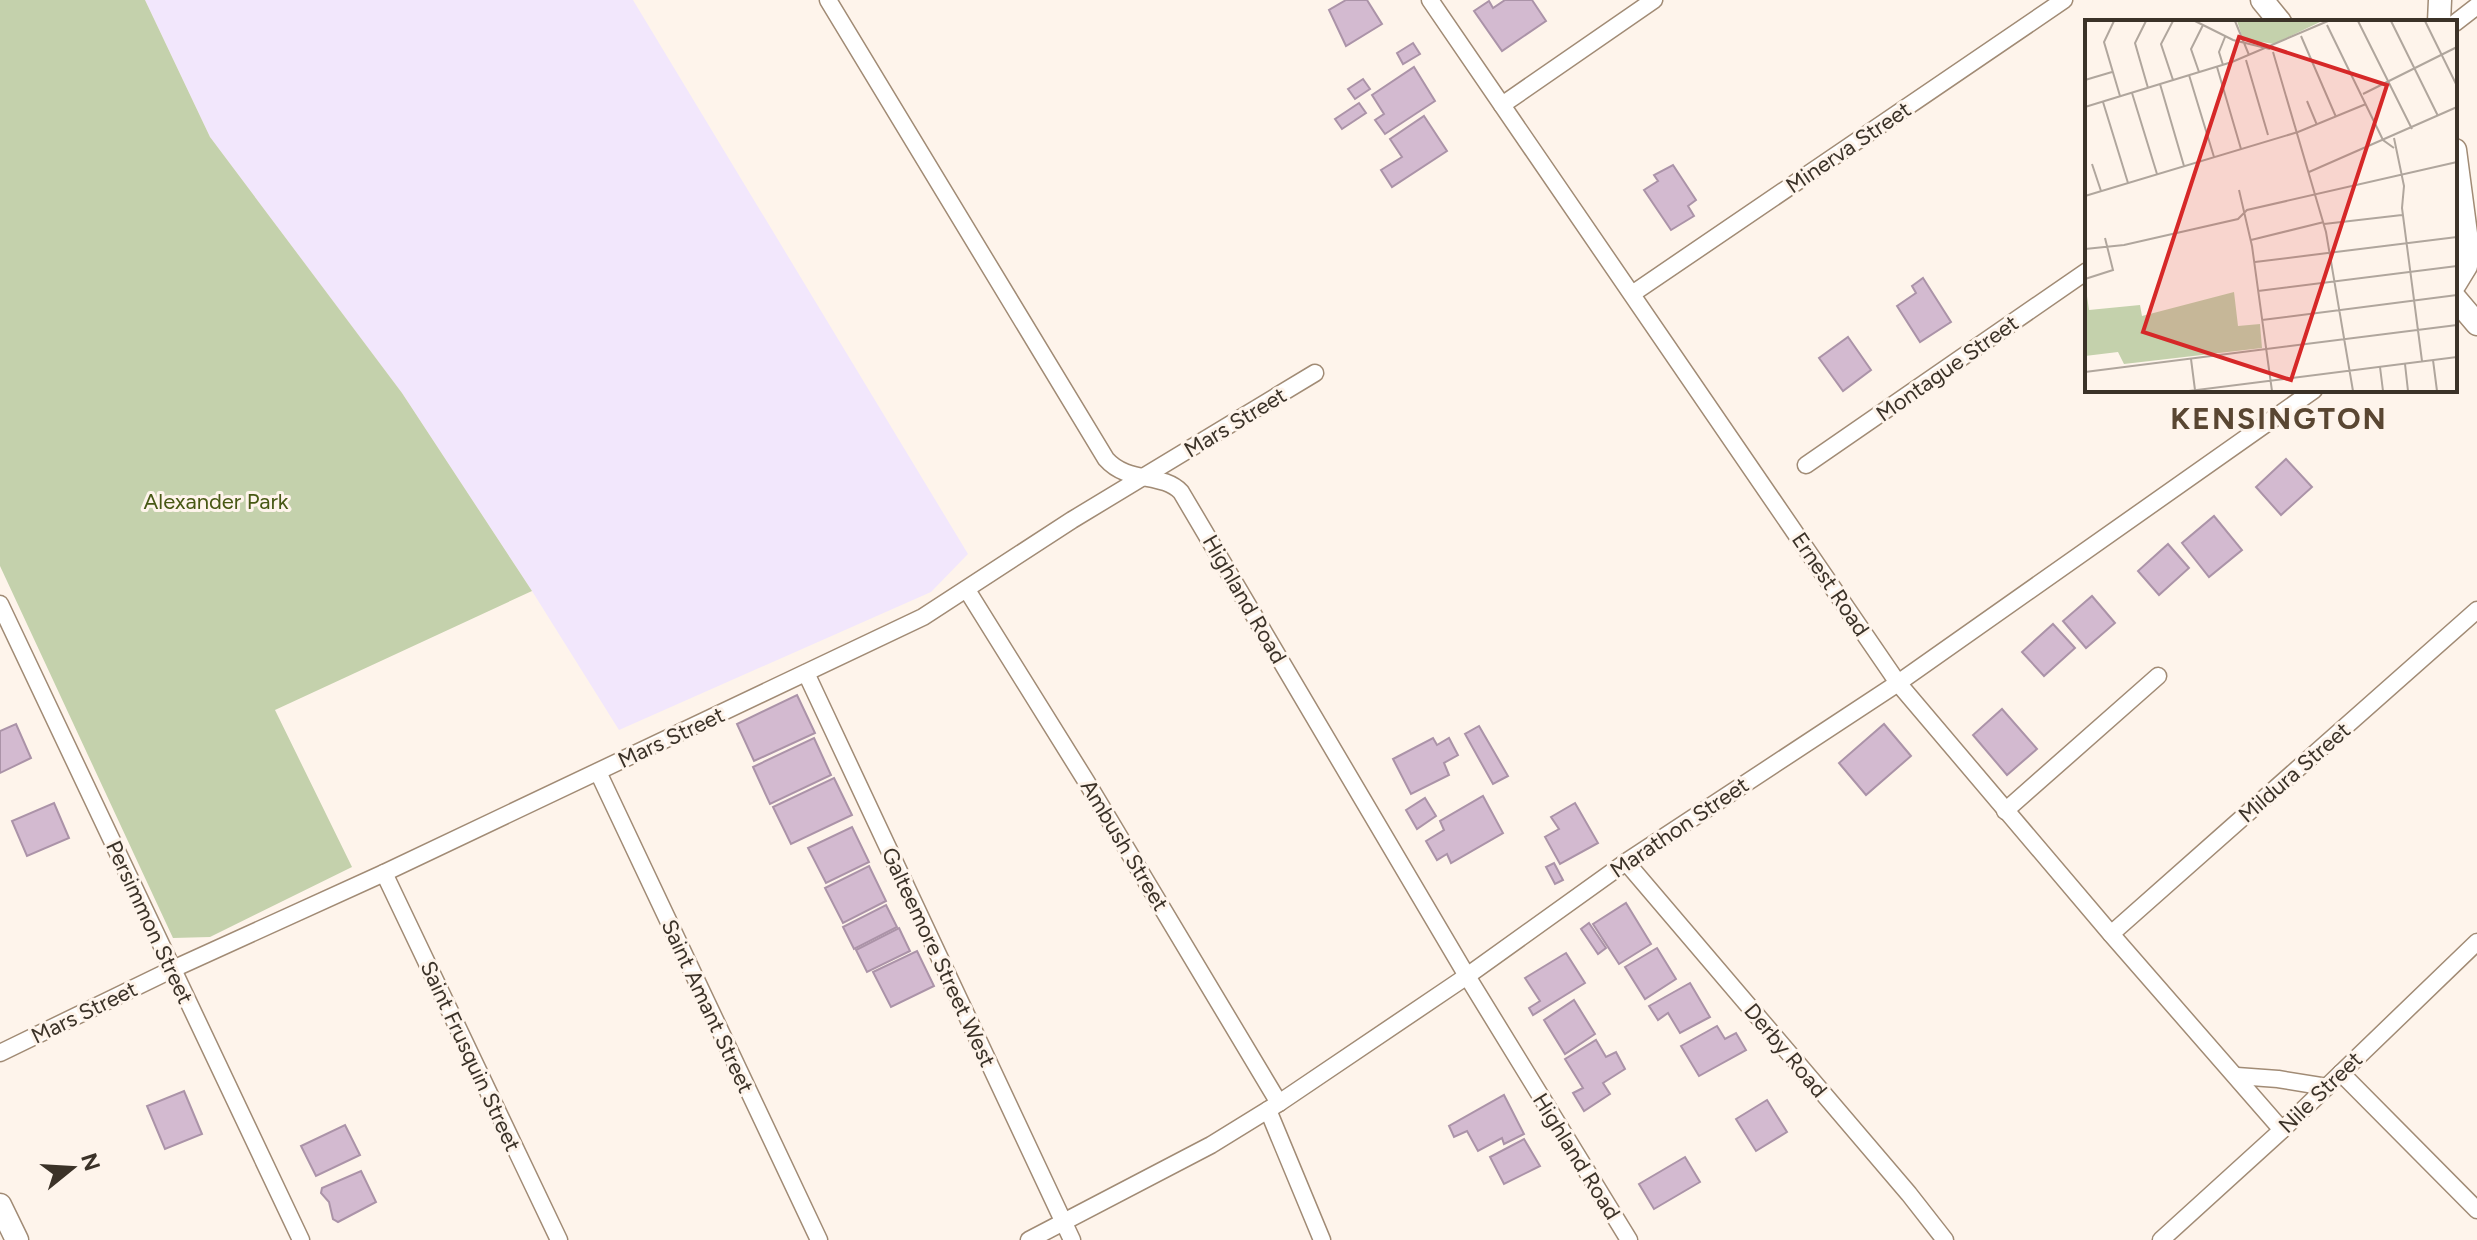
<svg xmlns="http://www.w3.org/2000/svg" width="2477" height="1240" font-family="Figtree,sans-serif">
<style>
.education{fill:#f2e7fc}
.green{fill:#c4d1ac}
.building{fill:#d3bad0;stroke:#ab93a8;stroke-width:2}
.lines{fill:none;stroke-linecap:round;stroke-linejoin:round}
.minor-casing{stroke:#a18b75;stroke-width:19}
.secondary-casing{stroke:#a18b75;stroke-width:25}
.minor{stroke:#fff;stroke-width:16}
.secondary{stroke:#fff;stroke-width:22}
.labels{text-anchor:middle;stroke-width:6;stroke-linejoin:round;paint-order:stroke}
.street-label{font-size:22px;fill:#3b3228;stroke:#fef4eb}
.park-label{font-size:22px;fill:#475814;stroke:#fef4eb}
.district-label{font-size:30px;font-weight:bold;letter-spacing:2px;fill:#594632;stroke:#fef4eb}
.inset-road{fill:none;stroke:#b0a69d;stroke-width:2}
.view{fill:#d62828;fill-opacity:0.15;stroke:#d62828;stroke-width:4}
.inset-edge{fill:none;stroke:#3b3228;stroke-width:4}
</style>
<rect width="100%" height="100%" fill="#fef4eb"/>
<polygon class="education" points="145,0 633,0 968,554 931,592 619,730 532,591 402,393 210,137"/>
<polygon class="green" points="0,0 145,0 210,137 402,393 532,591 275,710 352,867 210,937 173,938 0,566"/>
<g class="building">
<polygon points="1346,0 1367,0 1382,24 1346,46 1329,10"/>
<polygon points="1505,0 1532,0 1546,21 1502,51 1474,11 1489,1 1493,8"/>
<polygon points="1413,43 1420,54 1403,64 1397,53"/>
<polygon points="1414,67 1435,101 1385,134 1375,120 1384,114 1372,95"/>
<polygon points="1363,79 1370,89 1355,99 1348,89"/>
<polygon points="1359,103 1366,113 1342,129 1335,119"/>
<polygon points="1424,116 1447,151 1392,187 1381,170 1402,157 1390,139"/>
<polygon points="1673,165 1696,200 1688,206 1694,216 1671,230 1644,190 1658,181 1654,175"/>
<polygon points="1923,278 1951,322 1920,342 1897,306 1916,293 1912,286"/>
<polygon points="1848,337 1871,370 1843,391 1819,358"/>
<polygon points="2286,459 2312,487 2281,515 2256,487"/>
<polygon points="2214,516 2242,550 2209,577 2182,543"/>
<polygon points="2168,544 2189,568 2159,595 2138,571"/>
<polygon points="2092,596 2115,623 2086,648 2063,621"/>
<polygon points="2053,624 2075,648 2044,676 2022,652"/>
<polygon points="797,695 815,733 754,761 737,724"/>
<polygon points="2002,709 2037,749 2007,775 1973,735"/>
<polygon points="16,724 31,758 0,773 0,731"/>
<polygon points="1884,724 1911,756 1866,795 1839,763"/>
<polygon points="1479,726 1508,776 1493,784 1465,734"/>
<polygon points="814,738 831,775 770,804 753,767"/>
<polygon points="1433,738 1437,745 1449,738 1458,755 1444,763 1449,775 1411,794 1393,759"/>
<polygon points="834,778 852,815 791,844 773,807"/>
<polygon points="1483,796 1503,833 1451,863 1447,854 1437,860 1426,841 1444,830 1440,821"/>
<polygon points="1425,798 1436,816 1417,829 1406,810"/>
<polygon points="54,803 69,838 27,856 12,821"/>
<polygon points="1575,803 1598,843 1560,864 1545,837 1559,829 1551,817"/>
<polygon points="852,827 869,862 826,883 808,848"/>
<polygon points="1554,863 1563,880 1555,884 1546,867"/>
<polygon points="869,866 886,901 843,923 825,888"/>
<polygon points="1626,903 1651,944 1619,964 1593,924"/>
<polygon points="886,905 897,927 854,949 843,927"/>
<polygon points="1589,923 1606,948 1598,954 1581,929"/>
<polygon points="899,928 910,951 867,972 856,950"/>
<polygon points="1657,948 1676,979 1645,999 1625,967"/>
<polygon points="917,951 934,986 891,1007 873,972"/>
<polygon points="1566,953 1585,983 1533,1015 1529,1008 1540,1001 1525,978"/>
<polygon points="1690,983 1710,1017 1680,1033 1668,1013 1658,1020 1649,1006"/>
<polygon points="1574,1000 1595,1034 1565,1054 1544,1020"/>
<polygon points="1717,1026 1725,1039 1736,1033 1746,1050 1699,1076 1681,1046"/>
<polygon points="1596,1040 1606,1057 1616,1052 1625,1069 1603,1083 1610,1094 1584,1111 1573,1093 1583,1088 1565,1059"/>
<polygon points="184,1091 202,1134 165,1149 147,1106"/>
<polygon points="1504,1095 1524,1134 1504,1144 1502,1138 1478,1151 1467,1131 1454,1137 1449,1126"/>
<polygon points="1767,1100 1787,1132 1756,1151 1736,1119"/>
<polygon points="345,1125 360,1155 316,1176 301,1146"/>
<polygon points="1524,1139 1540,1166 1504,1184 1490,1157"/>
<polygon points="1685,1157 1700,1182 1654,1209 1639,1184"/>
<polygon points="361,1171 376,1202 338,1222 333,1219 329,1202 321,1193 322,1188"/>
</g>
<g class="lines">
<defs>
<g id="minor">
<path d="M828 0 1106 459C1128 484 1162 472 1181 492L1467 976 1629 1240"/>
<polyline points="1430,0 1898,683 2111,934 2282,1130"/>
<polyline points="2455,23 2477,6"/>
<polyline points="1502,105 1654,0"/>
<polyline points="1632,294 2064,0"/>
<polyline points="1806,465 2087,271"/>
<polyline points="967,590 1086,781 1279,1103"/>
<polyline points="0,604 301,1240"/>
<polyline points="806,673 1072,1240"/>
<polyline points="598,772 819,1240"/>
<polyline points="2005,811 2158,676"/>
<polyline points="1626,862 1909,1194 1945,1240"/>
<polyline points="384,873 559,1240"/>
<polyline points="2111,934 2477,610"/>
<polyline points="0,1053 173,969 384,873 923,617 1072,520 1315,373"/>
<polyline points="2341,1073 2477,1210"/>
<polyline points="2237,1076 2278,1079 2327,1087"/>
<polyline points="1268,1110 1322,1240"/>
<polyline points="1029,1240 1211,1145 1279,1103 1467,976 1626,862 1898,683 2314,390"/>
<polyline points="2161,1240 2282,1130 2477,942"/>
</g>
<g id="secondary">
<polyline points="2262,0 2280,22"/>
<polyline points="2439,22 2440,0"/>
<polyline points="2455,150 2468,249 2466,266 2455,284"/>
<polyline points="2455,298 2477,324"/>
<polyline points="0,1205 17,1240"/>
</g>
</defs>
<use href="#minor" class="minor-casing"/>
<use href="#secondary" class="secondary-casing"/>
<use href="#minor" class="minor"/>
<use href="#secondary" class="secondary"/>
</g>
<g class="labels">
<g class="street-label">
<text transform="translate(1848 147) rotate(-34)" y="8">Minerva Street</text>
<text transform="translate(1947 368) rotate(-35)" y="8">Montague Street</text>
<text transform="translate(1235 422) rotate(-31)" y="8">Mars Street</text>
<text transform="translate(1831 584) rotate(56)" y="8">Ernest Road</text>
<text transform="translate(1245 599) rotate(60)" y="8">Highland Road</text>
<text transform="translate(671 737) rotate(-25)" y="8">Mars Street</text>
<text transform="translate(2294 772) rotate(-41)" y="8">Mildura Street</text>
<text transform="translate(1679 827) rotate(-34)" y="8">Marathon Street</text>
<text transform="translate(1125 845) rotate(59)" y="8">Ambush Street</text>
<text transform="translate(150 922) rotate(65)" y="8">Persimmon Street</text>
<text transform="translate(939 957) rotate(65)" y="8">Galteemore Street West</text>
<text transform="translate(708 1006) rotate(65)" y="8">Saint Amant Street</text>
<text transform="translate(84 1012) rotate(-26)" y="8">Mars Street</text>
<text transform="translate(1786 1050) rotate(50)" y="8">Derby Road</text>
<text transform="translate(471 1056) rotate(65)" y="8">Saint Frusquin Street</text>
<text transform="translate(2320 1092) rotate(-44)" y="8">Nile Street</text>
<text transform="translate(1577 1156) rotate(58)" y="8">Highland Road</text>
</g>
<g class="park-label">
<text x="216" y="509">Alexander Park</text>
</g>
<g class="district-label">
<text x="2279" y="429">KENSINGTON</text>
</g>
</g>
<g transform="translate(2085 20)">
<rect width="372" height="372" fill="#fef4eb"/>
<path d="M152 1H237L189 24 158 19ZM0 262 4 290 55 285 57 296 149 272 153 306 175 304 177 328 39 344 33 332 0 336Z" fill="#c4d1ac"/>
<path class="inset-road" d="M29 1 19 22 35 76M61 1 50 23 63 68M110 1 148 20 185 29M150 1 164 35M273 1 327 109M306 1 353 96M340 1 372 66M242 5 298 120 309 128M216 16 251 97M188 32 241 212 268 371M161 40 183 115M138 45 134 32 140 17M132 47 156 129M114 52 106 29 118 5M104 55 129 137M0 60 27 52M88 60 76 24 88 1M75 64 99 146M47 73 72 154M278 74 372 27M222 81 232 105M18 82 43 163M0 87 147 42 243 1M309 118 319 166 317 188 337 341M7 144 16 171M224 152 372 87M154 170 167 226 187 371M0 176 213 112 281 84M239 204 317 195M166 220 239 202M0 229 39 225 153 199 162 190 372 142M170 242 372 217M0 259 28 250 20 218M173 271 372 246M177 300 372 275M106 339 110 370M348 340 352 371M320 344 323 371M295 347 298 371M0 352 372 305M104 371 372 337"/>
<path class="view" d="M154 17 302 65 206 360 58 312Z"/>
<rect width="372" height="372" class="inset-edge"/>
</g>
<g transform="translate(72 1168) rotate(72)" stroke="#fef4eb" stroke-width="6" paint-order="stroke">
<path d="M0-6L14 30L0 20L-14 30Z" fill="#3b3228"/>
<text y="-12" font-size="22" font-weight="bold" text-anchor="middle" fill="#3b3228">N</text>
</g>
</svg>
